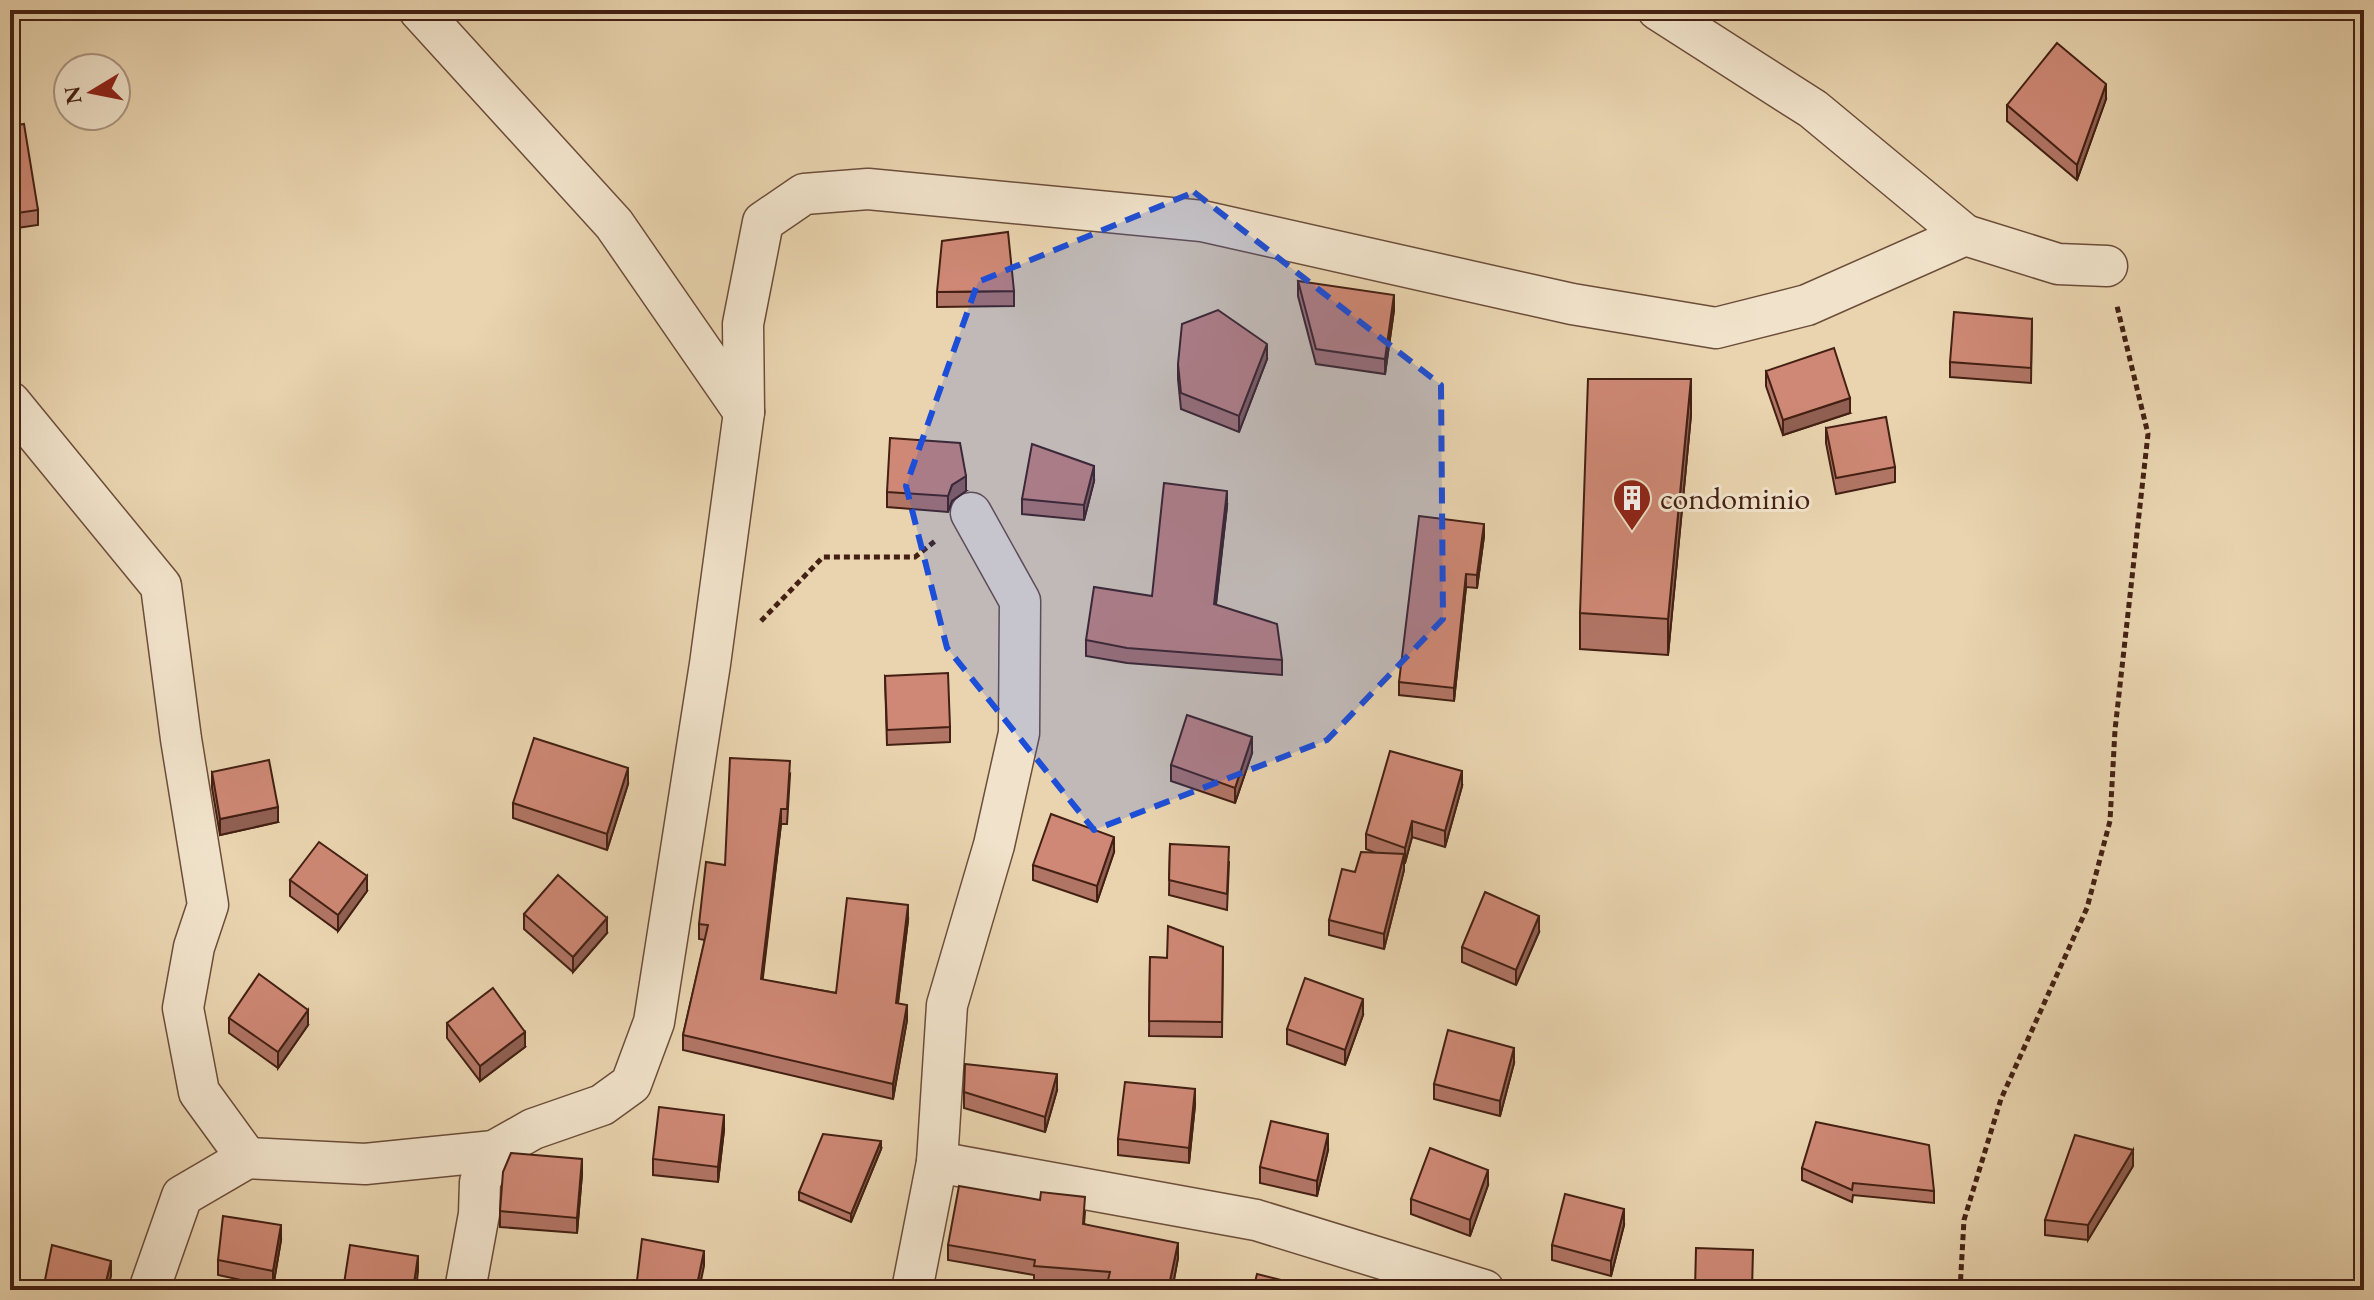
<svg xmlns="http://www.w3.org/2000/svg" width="2374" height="1300" font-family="'EB Garamond',serif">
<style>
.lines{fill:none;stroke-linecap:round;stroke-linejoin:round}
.street-casing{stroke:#6c4d3a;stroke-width:43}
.path{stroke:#432013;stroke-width:5;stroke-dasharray:6 4;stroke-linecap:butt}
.street{stroke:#f1e3cb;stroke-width:40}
.wall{fill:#b17565;stroke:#432013;stroke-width:2}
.shaded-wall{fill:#905f52;stroke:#432013;stroke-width:2}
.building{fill:#ce8875;stroke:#432013;stroke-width:2}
.marked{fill:#1d4ed8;fill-opacity:0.2;stroke:#1d4ed8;stroke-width:6;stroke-dasharray:16 10;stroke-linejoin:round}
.labels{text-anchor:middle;stroke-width:6;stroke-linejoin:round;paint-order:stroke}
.poi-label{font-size:32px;fill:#432013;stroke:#f1e3cb;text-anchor:start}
</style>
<rect width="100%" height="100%" fill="#e9d4af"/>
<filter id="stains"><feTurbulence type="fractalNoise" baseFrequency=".0025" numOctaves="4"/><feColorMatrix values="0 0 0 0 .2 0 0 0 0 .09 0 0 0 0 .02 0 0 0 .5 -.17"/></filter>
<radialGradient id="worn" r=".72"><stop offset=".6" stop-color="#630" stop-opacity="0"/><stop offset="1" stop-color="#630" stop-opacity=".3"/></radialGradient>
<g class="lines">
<defs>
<g id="street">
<polyline points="419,10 614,224 744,412"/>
<polyline points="1658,10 1813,109 1965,235"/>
<polyline points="10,402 161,586 181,739 208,905 194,947 183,1008 199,1092 247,1158"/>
<polyline points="937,1162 1256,1220 1484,1290"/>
<polyline points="149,1290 182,1196 247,1158 365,1164 494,1151"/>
<polyline points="465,1290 479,1214 480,1182 494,1151 533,1129 602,1105 631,1084 654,1022 710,664 744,412 743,324 763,222 804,194 868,189 1202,221 1572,304 1716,328 1807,305 1965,235 2058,264 2107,266"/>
<polyline points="912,1290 937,1162 947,1005 994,845 1019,733 1020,601 971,513"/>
</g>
</defs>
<use href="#street" class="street-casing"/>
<g class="path">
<polyline points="761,621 823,557 915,557 935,541"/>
<polyline points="1960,1290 1964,1220 2001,1099 2087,908 2110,821 2115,730 2148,434 2117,306"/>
</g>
<use href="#street" class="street"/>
</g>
<g class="wall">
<polygon points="2106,99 2077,180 2007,121 2007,105"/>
<polygon points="10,126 38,210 38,225 10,229"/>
<polygon points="1298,281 1394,310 1385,374 1316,364 1298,296"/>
<polygon points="1014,291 1014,306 937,307 937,292"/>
<polygon points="2032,319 2031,383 1950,377 1950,362"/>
<polygon points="1267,359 1239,432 1181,409 1178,379 1178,364"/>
<polygon points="1766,371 1850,413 1783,435 1766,386"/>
<polygon points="1691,415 1668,655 1580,649 1580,613"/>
<polygon points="1826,428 1895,467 1895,482 1836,494 1826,443"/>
<polygon points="1094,481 1084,520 1022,514 1022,499"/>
<polygon points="966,491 952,501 948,512 887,507 887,492"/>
<polygon points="1227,506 1216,605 1282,660 1282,675 1127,663 1086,656 1086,640 1152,596"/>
<polygon points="1484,536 1477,588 1466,587 1454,701 1399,695 1399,682"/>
<polygon points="885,676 950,727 950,742 887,745"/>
<polygon points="1252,753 1235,803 1171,781 1171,765"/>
<polygon points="212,772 278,822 220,835 212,788"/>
<polygon points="790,775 787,824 781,824 762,980 836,993 908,920 898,1003 907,1020 893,1099 683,1050 683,1035 705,940 699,939 699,924 725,865"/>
<polygon points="628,784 607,850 513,818 513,803"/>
<polygon points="1462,786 1445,847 1412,837 1405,863 1404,863 1404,870 1384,949 1329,935 1329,920 1355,872 1376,853 1366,849 1366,834"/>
<polygon points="1170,844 1229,862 1227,910 1169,895"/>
<polygon points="1114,852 1097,902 1033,880 1033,865"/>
<polygon points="290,880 367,891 338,931 290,896"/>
<polygon points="524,914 607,933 573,972 524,929"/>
<polygon points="1539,932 1516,985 1462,962 1462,947"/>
<polygon points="1223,947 1222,1037 1149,1036 1150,957 1167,958"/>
<polygon points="1363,1015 1345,1065 1287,1044 1287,1029"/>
<polygon points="229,1018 308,1025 278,1068 229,1033"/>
<polygon points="447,1023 525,1047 480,1081 447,1038"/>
<polygon points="1514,1063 1500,1116 1434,1099 1434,1084"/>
<polygon points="1057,1090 1045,1132 964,1108 964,1092"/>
<polygon points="1195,1105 1189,1163 1118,1155 1118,1139"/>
<polygon points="724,1130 718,1182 653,1175 653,1159"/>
<polygon points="881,1149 851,1222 799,1200 799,1192"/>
<polygon points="1328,1150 1317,1196 1260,1183 1260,1167"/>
<polygon points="2133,1166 2088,1240 2045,1235 2045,1220"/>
<polygon points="1802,1168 1934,1191 1934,1203 1853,1195 1852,1202 1802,1180"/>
<polygon points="582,1174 577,1233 500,1227 500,1211"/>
<polygon points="1488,1185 1470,1236 1411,1214 1411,1199"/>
<polygon points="1085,1212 1084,1224 1178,1258 1172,1290 1108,1290 1108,1287 1034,1281 1034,1275 948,1260 948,1245"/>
<polygon points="1624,1225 1611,1276 1552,1260 1552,1245"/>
<polygon points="281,1240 273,1287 218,1275 218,1260"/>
</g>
<g class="shaded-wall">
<polygon points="2106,84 2106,99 2077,180 2077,165"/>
<polygon points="1394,295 1394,310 1385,374 1385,359"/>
<polygon points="1267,344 1267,359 1239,432 1239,416"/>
<polygon points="1691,379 1691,415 1668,655 1668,619"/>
<polygon points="1850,398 1850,413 1783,435 1783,420"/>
<polygon points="1094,466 1094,481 1084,520 1084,505"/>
<polygon points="966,476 966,491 952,501 948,512 948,496 952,485"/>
<polygon points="1227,491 1227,506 1214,620 1214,604"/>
<polygon points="1484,524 1484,536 1477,588 1477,575"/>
<polygon points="1466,574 1466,587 1454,701 1454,688"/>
<polygon points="1252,737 1252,753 1235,803 1235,788"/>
<polygon points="628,768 628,784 607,850 607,834"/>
<polygon points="1462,771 1462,786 1445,847 1445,831"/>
<polygon points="278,807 278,822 220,835 220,819"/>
<polygon points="781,809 781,824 761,994 761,979"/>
<polygon points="1412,821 1412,837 1405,863 1405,848"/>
<polygon points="1114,837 1114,852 1097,902 1097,886"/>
<polygon points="1404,854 1404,870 1384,949 1384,934"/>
<polygon points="367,876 367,891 338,931 338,915"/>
<polygon points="908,905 908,920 896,1018 896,1003"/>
<polygon points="1539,916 1539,932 1516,985 1516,970"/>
<polygon points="607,918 607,933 573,972 573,957"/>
<polygon points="1363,999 1363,1015 1345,1065 1345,1050"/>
<polygon points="907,1005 907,1020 893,1099 893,1084"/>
<polygon points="308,1010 308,1025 278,1068 278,1052"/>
<polygon points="525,1032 525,1047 480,1081 480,1066"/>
<polygon points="1514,1048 1514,1063 1500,1116 1500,1101"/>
<polygon points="1057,1074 1057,1090 1045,1132 1045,1117"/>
<polygon points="1195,1089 1195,1105 1189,1163 1189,1148"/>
<polygon points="724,1115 724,1130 718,1182 718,1167"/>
<polygon points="1328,1134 1328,1150 1317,1196 1317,1181"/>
<polygon points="881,1141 881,1149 851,1222 851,1214"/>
<polygon points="2133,1150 2133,1166 2088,1240 2088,1225"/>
<polygon points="582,1159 582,1174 577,1233 577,1218"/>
<polygon points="1488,1170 1488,1185 1470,1236 1470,1220"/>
<polygon points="1624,1209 1624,1225 1611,1276 1611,1261"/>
<polygon points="281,1225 281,1240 273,1287 273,1271"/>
<polygon points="1178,1243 1178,1258 1172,1290 1168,1290"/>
<polygon points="704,1251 704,1266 699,1290 696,1290"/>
<polygon points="418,1256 418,1271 416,1290 413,1290"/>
<polygon points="111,1261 111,1276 107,1290 104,1290"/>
</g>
<g class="building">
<polygon points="2057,43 2106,84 2077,165 2007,105"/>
<polygon points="24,124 38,210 10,214 10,126"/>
<polygon points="1008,232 1014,291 937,292 942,241"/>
<polygon points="1298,281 1394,295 1385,359 1316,349"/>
<polygon points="1218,310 1267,344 1239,416 1181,393 1178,364 1182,324"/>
<polygon points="1954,312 2032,319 2031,368 1950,362"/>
<polygon points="1834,348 1850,398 1783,420 1766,371"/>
<polygon points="1588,379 1691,379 1668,619 1580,613"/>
<polygon points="1886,417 1895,467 1836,478 1826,428"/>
<polygon points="890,438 960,443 966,476 952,485 948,496 887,492"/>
<polygon points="1032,444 1094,466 1084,505 1022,499"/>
<polygon points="1164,483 1227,491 1214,604 1277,624 1282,660 1127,648 1086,640 1094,587 1152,596"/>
<polygon points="1419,516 1484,524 1477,575 1466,574 1454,688 1399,682"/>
<polygon points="948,673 950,727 887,730 885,676"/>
<polygon points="1187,715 1252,737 1235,788 1171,765"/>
<polygon points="534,738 628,768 607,834 513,803"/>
<polygon points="1390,751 1462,771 1445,831 1412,821 1405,848 1366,834"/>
<polygon points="730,758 790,761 787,809 781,809 761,979 836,993 847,898 908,905 896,1003 907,1005 893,1084 683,1035 708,925 699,924 706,862 725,865"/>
<polygon points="269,760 278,807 220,819 212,772"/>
<polygon points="1051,814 1114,837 1097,886 1033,865"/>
<polygon points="319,842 367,876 338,915 290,880"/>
<polygon points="1170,844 1229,847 1227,894 1169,880"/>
<polygon points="1361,852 1404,854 1384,934 1329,920 1342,869 1355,872"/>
<polygon points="558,875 607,918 573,957 524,914"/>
<polygon points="1485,892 1539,916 1516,970 1462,947"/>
<polygon points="1168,926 1223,947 1222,1022 1149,1021 1150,957 1167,958"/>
<polygon points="259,974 308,1010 278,1052 229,1018"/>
<polygon points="1305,978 1363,999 1345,1050 1287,1029"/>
<polygon points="493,988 525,1032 480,1066 447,1023"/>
<polygon points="1448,1030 1514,1048 1500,1101 1434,1084"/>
<polygon points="965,1064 1057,1074 1045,1117 964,1092"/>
<polygon points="1125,1082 1195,1089 1189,1148 1118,1139"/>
<polygon points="659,1107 724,1115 718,1167 653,1159"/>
<polygon points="1271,1121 1328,1134 1317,1181 1260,1167"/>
<polygon points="1816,1122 1929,1145 1934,1191 1853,1183 1852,1190 1802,1168"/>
<polygon points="823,1134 881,1141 851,1214 799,1192"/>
<polygon points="2075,1135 2133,1150 2088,1225 2045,1220"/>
<polygon points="1430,1148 1488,1170 1470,1220 1411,1199"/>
<polygon points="511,1153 582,1159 577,1218 500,1211 503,1172"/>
<polygon points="959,1186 1040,1200 1041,1192 1085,1197 1083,1224 1178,1243 1168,1290 1154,1290 1108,1280 1110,1272 1034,1266 1035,1260 948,1245"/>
<polygon points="1565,1194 1624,1209 1611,1261 1552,1245"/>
<polygon points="223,1216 281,1225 273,1271 218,1260"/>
<polygon points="642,1239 704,1251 696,1290 636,1289"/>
<polygon points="52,1245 111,1261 104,1290 43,1290"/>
<polygon points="350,1245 418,1256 413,1290 343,1290"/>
<polygon points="1696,1248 1753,1250 1752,1290 1695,1290"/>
<polygon points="1257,1274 1310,1287 1310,1290 1253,1290"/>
<polygon points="1844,1284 1885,1290 1843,1290"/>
<polygon points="490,1286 525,1290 490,1290"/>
</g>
<path class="marked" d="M1194 192 1441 385 1443 619 1327 740 1094 830 947 648 906 486 978 282Z"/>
<defs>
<symbol id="building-pin" viewBox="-11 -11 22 30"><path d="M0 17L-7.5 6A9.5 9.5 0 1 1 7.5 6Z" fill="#8f2418" stroke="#f1e3cb"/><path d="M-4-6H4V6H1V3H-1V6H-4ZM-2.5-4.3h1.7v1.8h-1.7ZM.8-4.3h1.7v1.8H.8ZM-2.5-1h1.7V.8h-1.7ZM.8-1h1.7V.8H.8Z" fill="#fff"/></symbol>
</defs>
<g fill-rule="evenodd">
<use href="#building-pin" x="1610" y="476" width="44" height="60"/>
</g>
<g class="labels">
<g class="poi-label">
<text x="1660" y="509">condominio</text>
</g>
</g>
<rect width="2374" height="1300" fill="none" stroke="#e9d4af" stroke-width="40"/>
<rect x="12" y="12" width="2350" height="1276" fill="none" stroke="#432013" stroke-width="4"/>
<rect x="20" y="20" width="2334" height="1260" fill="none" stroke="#432013" stroke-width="2"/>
<g transform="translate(92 92) rotate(260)"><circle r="38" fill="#f1e3cb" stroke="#ab9581" stroke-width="2"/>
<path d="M0-6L14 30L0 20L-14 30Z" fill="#8f2418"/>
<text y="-12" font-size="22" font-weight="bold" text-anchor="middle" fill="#432013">N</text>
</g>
<rect width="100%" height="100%" filter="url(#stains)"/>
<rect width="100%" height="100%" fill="url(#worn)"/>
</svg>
